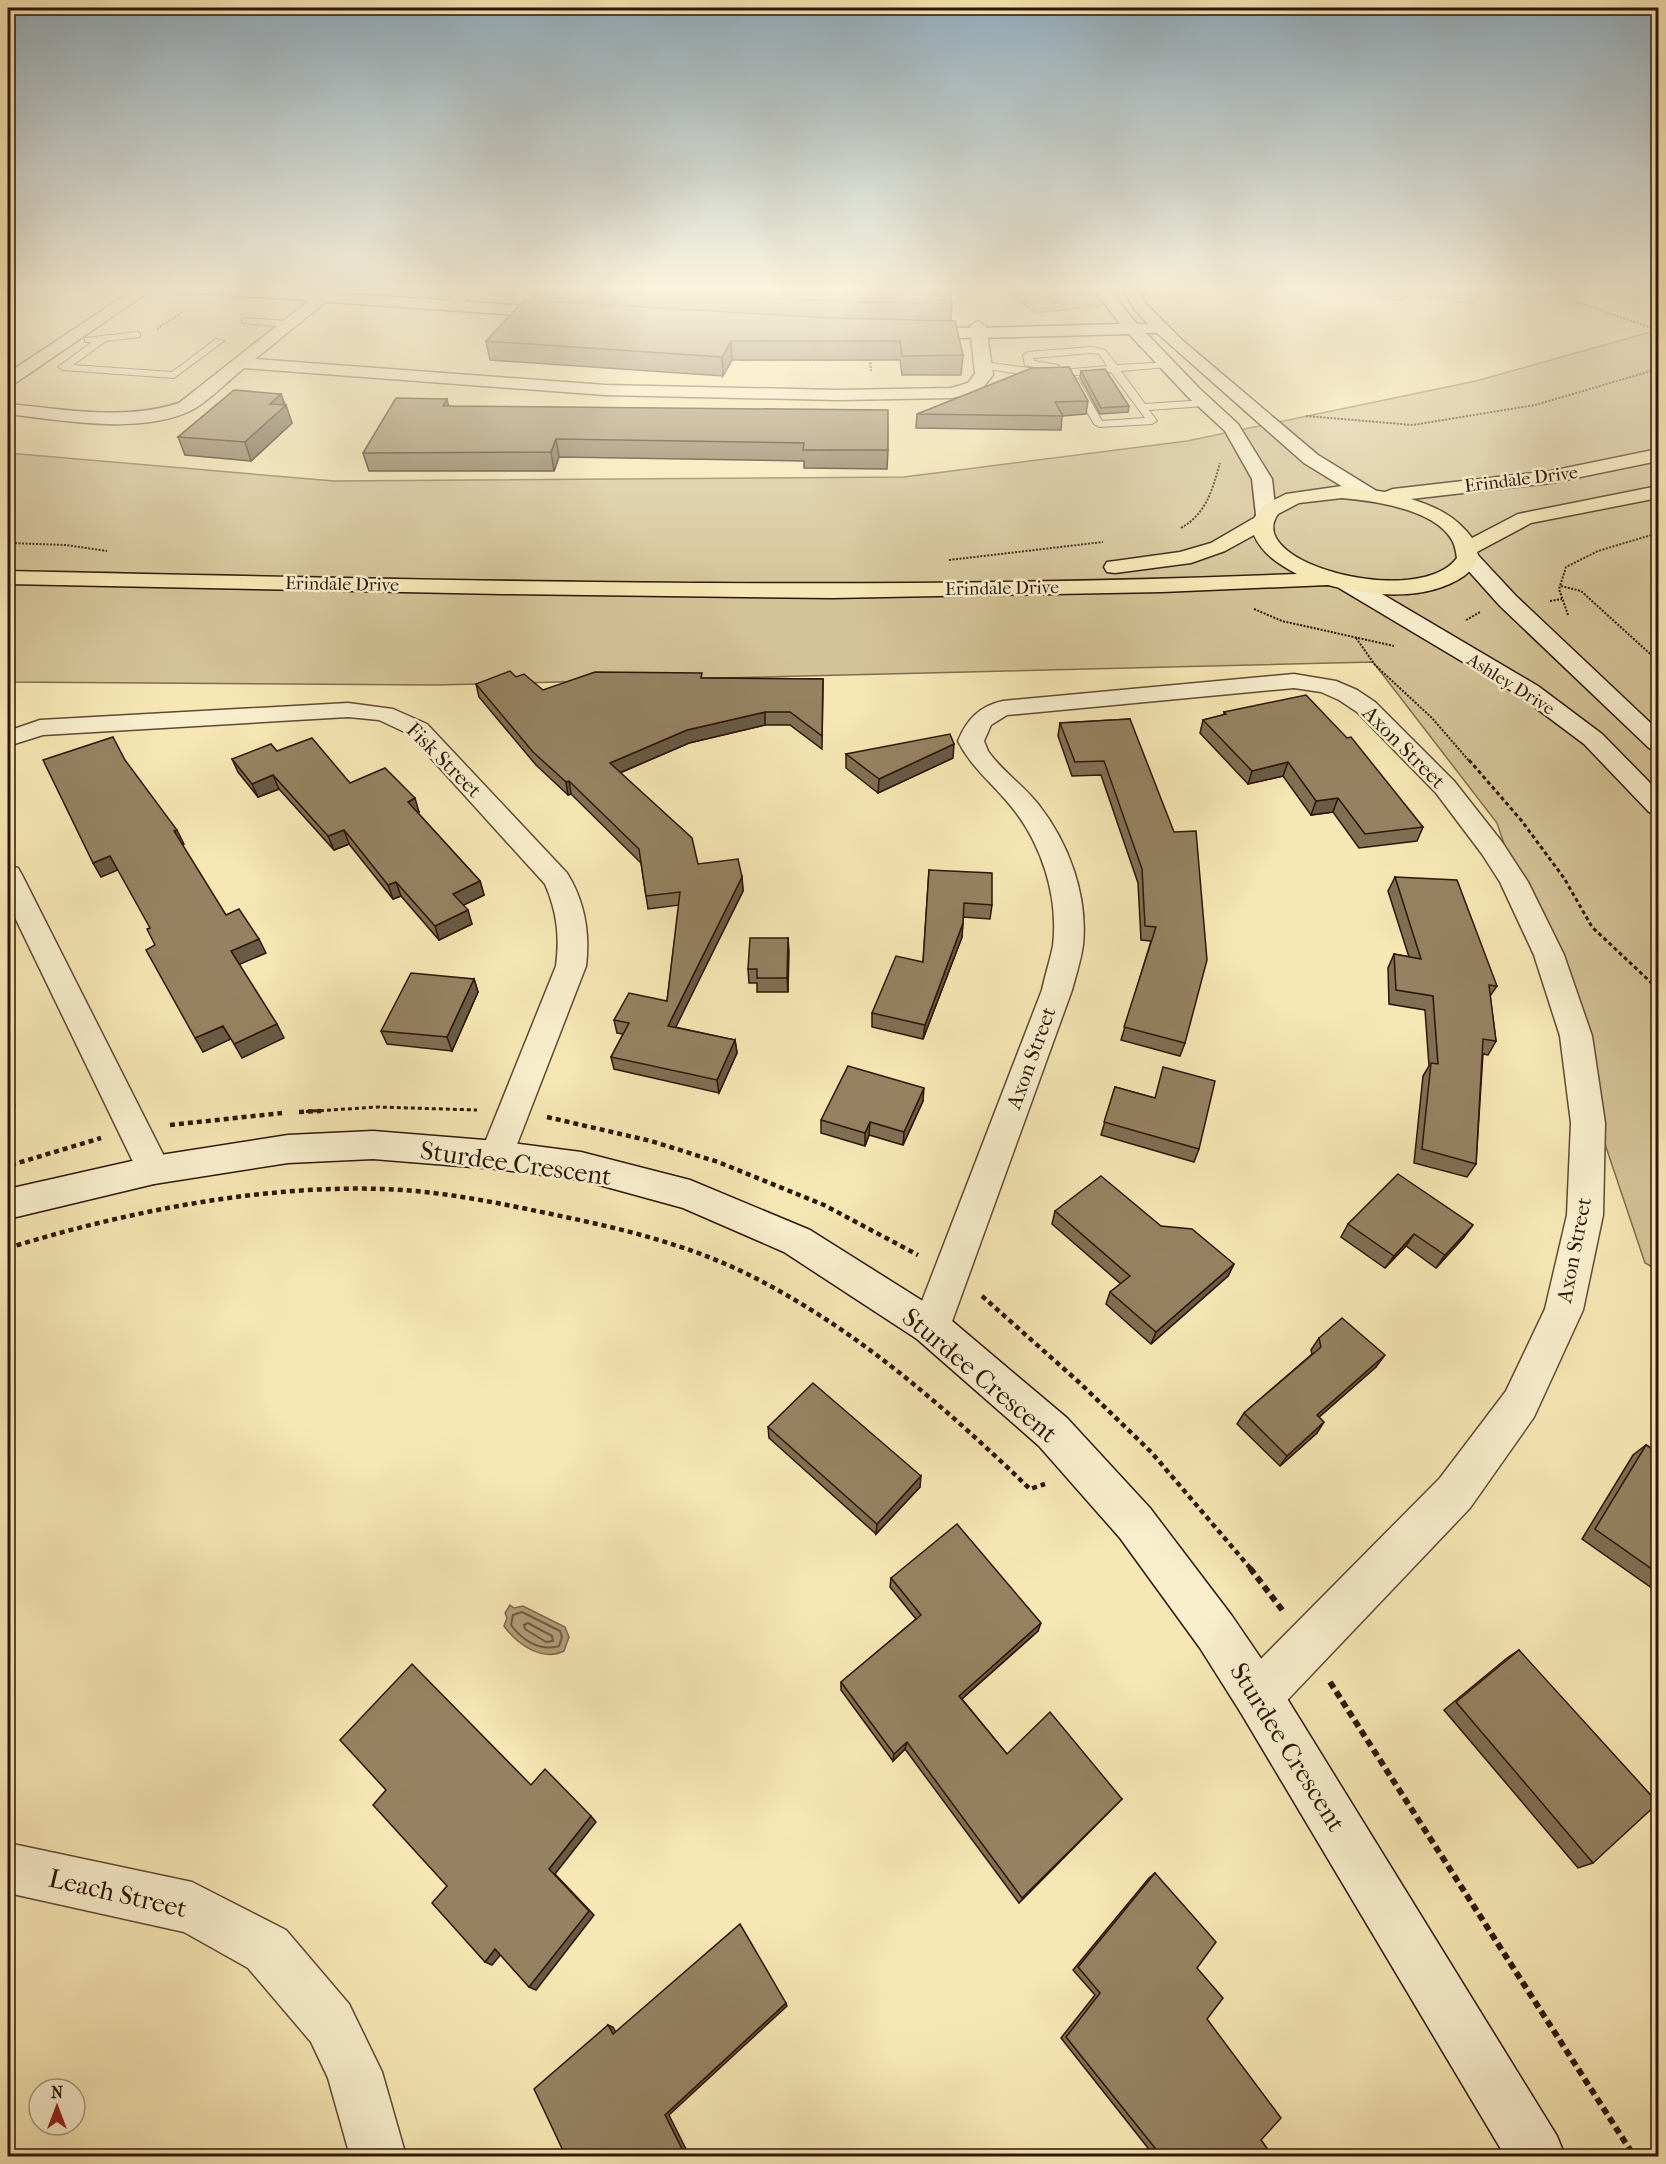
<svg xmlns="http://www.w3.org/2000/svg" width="1666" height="2164" font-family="'IM FELL French Canon',serif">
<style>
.green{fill:#d4c397;stroke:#826c50;stroke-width:1.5}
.water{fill:#b29f7a;stroke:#7e674d;stroke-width:1.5}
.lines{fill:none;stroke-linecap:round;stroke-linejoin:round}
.shore{stroke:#705a42;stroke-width:2}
.lane-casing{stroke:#614934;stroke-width:2}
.street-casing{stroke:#614934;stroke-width:3}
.secondary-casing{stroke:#2f1409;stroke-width:3}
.primary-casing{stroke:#2f1409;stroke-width:3}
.path-far3{stroke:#2f1409;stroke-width:2;stroke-dasharray:2 1.5;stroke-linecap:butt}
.path-far2{stroke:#2f1409;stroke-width:3;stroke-dasharray:4 3;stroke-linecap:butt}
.path-far1{stroke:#2f1409;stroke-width:4.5;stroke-dasharray:5 4;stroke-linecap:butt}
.path{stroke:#2f1409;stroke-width:6;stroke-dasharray:7 4.5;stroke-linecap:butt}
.lane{fill:#f9efce;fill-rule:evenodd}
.street{fill:#f9efce;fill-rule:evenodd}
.secondary{fill:#f9efce;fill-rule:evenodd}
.primary{fill:#f6e7b4;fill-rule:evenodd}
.wall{fill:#817054;stroke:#2f1409;stroke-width:1.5}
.shaded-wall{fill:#695b45;stroke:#2f1409;stroke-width:1.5}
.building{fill:#968262;stroke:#2f1409;stroke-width:1.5}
.labels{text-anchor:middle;stroke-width:5;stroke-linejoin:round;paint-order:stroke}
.far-street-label{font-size:18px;fill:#2f1409;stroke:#f9efce}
.street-label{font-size:21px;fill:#2f1409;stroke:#f9efce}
.near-street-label{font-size:26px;fill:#2f1409;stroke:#f9efce}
</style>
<rect width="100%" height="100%" fill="#f6e7b4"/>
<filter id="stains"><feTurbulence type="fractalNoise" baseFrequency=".00333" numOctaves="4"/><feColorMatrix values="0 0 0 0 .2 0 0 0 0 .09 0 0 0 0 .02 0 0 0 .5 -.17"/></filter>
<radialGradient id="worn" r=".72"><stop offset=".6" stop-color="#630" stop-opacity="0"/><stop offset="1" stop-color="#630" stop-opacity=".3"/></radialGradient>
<g class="green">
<polygon points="1001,286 1171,286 1098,306 1035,313"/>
<path d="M1395 286 1411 294 1402 301C1391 300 1379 300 1373 291L1376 287Z"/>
<polygon points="1433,289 1478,296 1472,304 1428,296"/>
<polygon points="1658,326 1658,1270 1645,1263 1497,823 1373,662 435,685 8,682 8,453 334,481 904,477 1187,441 1476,381 1654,331"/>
</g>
<path class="water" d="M510 1605 514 1608 523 1606 565 1627 569 1637 564 1651C542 1662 517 1644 504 1626L507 1618 505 1613Z"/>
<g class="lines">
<g class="shore">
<path d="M522 1612 560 1631 562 1637 559 1646C540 1652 522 1640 511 1625L513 1615Z"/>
<polygon points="528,1623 552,1636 553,1641 546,1642 525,1629 524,1625"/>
</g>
<defs>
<g id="lane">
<polygon points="245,318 288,321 293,324 288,327 242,323 242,319"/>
<polygon points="137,332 140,333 140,337 106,341 73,365 172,372 216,339 224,341 174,378 63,370 58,367 92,342 85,342 85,338"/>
<path d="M1091 347 1105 350 1117 365 1171 362 1172 364 1167 367 1121 371 1145 404 1205 400 1210 403 1205 406 1149 410 1157 421 1152 424 1099 427 1094 424 1069 381 1070 379H1078L1102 421 1145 418 1111 372 1044 378 983 368 978 365 983 362 1052 371 1025 365 1023 355 1028 352ZM1091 353 1099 354 1107 366 1062 370 1058 365 1034 361 1033 358Z"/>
</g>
<g id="street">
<polygon points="139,286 157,286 14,384 8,385 8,373"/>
<path d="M330 286 335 288 338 291 335 294 255 359 605 385 838 390 951 388 968 383 975 374 970 326 978 321 986 326 993 375 980 391 952 398 838 400 605 395 244 368C228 381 207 403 190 411 139 435 61 420 8 414V404C64 409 124 421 179 403L325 288Z"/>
<polygon points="463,286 480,286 456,309 444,309 442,306 444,303"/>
<path d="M1484 286H1567C1555 299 1495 298 1484 286Z"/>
<path d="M1294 674 1336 681 1357 690 1375 702 1454 781 1502 842 1528 882 1564 955 1592 1036 1605 1123 1603 1215 1583 1310 1534 1417 1470 1508 1275 1713 1258 1719 1241 1713 1235 1696 1241 1679 1440 1478 1506 1391 1545 1309 1567 1215 1571 1123 1560 1036 1534 955 1500 882 1482 854 1436 793 1357 712 1339 700 1321 692 1294 688 1007 715 991 725 984 741 988 751C1002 771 1023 785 1038 804 1069 843 1088 896 1083 945 1081 960 1076 975 1072 990L950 1327 945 1339 931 1344 917 1339 912 1327 1042 990C1045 975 1050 961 1053 946 1059 896 1041 842 1010 805 992 783 971 767 958 741 967 719 980 706 1003 701Z"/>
<path d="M348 703 393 709 427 724 567 873C585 902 590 933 586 966L509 1165 497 1169 485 1165 480 1155 556 966C560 936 557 912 545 884L409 734 379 720 348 717 43 735 8 746V731L40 720Z"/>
<polygon points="8,866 18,868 22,875 171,1170 166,1180 154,1184 142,1180 137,1170 8,903"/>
<polygon points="8,1843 192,1882 286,1930 349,2004 382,2072 406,2156 350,2156 328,2078 311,2042 248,1968 184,1932 8,1893"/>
</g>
<g id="secondary">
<polygon points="163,286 231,286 560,308 568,313 560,318 170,291 165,289"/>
<polygon points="1092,286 1106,286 1137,324 1148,324 1135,310 1121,286 1136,286 1147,305 1182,340 1318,455 1375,490 1378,494 1375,498 1361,498 1304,463 1157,333 1146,333 1200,389 1238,424 1272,479 1276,515 1273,519 1259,519 1256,515 1252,479 1225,431 1188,397 1129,334 979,338 911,337 903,332 911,327 979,328 1120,324"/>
<polygon points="1468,552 1476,553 1516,596 1658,730 1658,751 1649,748 1500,606 1457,558 1460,553"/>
<polygon points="1347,576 1355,578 1538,686 1602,734 1658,791 1658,814 1649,812 1584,744 1520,696 1339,588 1336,583 1339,578"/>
<polygon points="373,1131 497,1141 581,1152 690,1180 810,1230 945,1315 1067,1418 1150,1508 1232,1616 1275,1679 1557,2136 1565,2156 1505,2156 1241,1713 1200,1648 1120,1538 1039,1446 917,1339 784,1252 683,1208 581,1180 497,1169 373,1159 288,1163 154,1184 8,1219 8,1189 154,1156 288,1135"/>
</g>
<path id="primary" d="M1658 449V461L1551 483 1411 499C1436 507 1456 516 1472 538L1518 514 1658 486V498L1531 523 1477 552 1479 558C1475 564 1470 572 1464 576 1426 602 1370 596 1328 585L1162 592 832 598 502 594 8 584V571C438 580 867 592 1297 574 1280 565 1262 554 1254 535L1225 551 1191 563 1115 573 1107 572 1104 567 1107 562 1115 561 1180 552 1211 543 1254 518 1264 505 1286 494 1342 486 1385 492 1393 489 1551 471ZM1342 498C1375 501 1434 509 1452 540 1455 545 1456 552 1457 558 1420 609 1242 564 1278 514L1299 503Z"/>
</defs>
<use href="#lane" class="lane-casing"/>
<use href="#street" class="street-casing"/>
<use href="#secondary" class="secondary-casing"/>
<use href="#primary" class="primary-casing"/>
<g class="path-far3">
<polyline points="1024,286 1039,296 1063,304"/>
<polyline points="1163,291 1176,286"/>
<polyline points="1577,302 1649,327 1658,327"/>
<polyline points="157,329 181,313"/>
<polyline points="740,357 739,360 870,360 871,371"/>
<polyline points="1306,416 1413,425 1535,405 1658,369"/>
<path d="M1181 528C1207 513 1212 490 1220 463"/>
<polyline points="8,543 66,545 107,551"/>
<polyline points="949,560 1103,542"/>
<polyline points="1561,586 1581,591 1658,661"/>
<polyline points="1550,601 1562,599"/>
<polyline points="1254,609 1282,621 1394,646"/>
<polyline points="1568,615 1559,589 1566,567 1598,551 1658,533"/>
<polyline points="1466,620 1480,612"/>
<polyline points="1356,638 1375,665 1432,718 1470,762"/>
</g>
<g class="path-far2">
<polyline points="1469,760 1521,820 1564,878 1592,927 1658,989"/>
<polyline points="299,1112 378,1107 477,1110"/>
</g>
<g class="path-far1">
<polyline points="299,1112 321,1111"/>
<polyline points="547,1117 651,1141 718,1162 824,1205 918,1255"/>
<polyline points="170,1125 282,1113"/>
<polyline points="11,1165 101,1138"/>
<path d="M8 1248C125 1212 259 1185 382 1189 446 1191 508 1205 570 1218 636 1232 701 1249 761 1281 862 1334 948 1410 1030 1489L1045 1484"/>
<polyline points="982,1296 1081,1384 1152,1453 1251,1569"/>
</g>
<g class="path">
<polyline points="1250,1568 1283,1611"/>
<polyline points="1330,1682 1634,2156"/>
</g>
<use href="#lane" class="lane"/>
<use href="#street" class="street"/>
<use href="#secondary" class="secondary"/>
<use href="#primary" class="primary"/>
</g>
<g class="wall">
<polygon points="515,286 948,286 952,304 951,321 963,355 961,375 902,375 900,360 732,360 723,376 490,360 486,341 539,300"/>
<polygon points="1069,367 1088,401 1086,414 1062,416 1061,430 916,428 917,414"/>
<polygon points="1081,371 1129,406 1128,412 1100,414 1080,377"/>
<polygon points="281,394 292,423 251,461 185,455 178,437"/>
<polygon points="448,406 888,450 887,469 804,468 804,461 559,457 554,471 369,471 363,453"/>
<polygon points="702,678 823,679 822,749 790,725 765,725 689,743 620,773 698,864 742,877 743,891 675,1027 735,1040 737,1053 719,1093 614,1069 611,1057 623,1034 617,1033 614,1020 667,1001 679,905 648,909 641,863 571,794 568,795 536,765 479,697 476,684 543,690"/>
<polygon points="1224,712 1423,827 1417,841 1359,848 1333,812 1311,815 1283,776 1248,784 1200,733 1203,720 1224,715"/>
<polygon points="1130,719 1185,1043 1180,1056 1121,1040 1151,941 1141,940 1138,883 1101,775 1072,776 1058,736 1060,723"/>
<polygon points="277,751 350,783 419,812 418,813 480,881 484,895 463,905 472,924 439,940 401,896 393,899 349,844 334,850 279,789 258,797 238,772 232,759"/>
<polygon points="846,754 953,758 878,793 846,768"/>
<polygon points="929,870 992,905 990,919 963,917 962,937 923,1039 872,1027 872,1013 923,962"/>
<polygon points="1395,877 1497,986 1490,996 1496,1041 1488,1055 1483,1054 1476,1164 1467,1177 1414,1163 1423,1076 1429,1066 1425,1010 1389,1004 1388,968 1394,954 1409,957 1388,891"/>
<polygon points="788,938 788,992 757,992 757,983 749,983 748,969"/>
<polygon points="474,979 478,992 452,1051 387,1044 381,1031"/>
<polygon points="1115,1087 1154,1098 1199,1149 1194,1162 1101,1135"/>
<polygon points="923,1101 903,1145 869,1135 865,1146 821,1133 821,1120"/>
<polygon points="1055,1211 1161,1226 1234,1264 1228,1276 1151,1344 1106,1304 1110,1292 1121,1284 1052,1224"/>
<polygon points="1348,1224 1464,1237 1436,1268 1406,1246 1385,1268 1341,1237"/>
<polygon points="1319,1338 1376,1367 1319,1417 1317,1433 1280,1466 1237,1424 1244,1413 1312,1354 1311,1350"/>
<polygon points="768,1427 920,1487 876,1534 769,1438"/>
<polygon points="1646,1445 1659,1453 1659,1593 1582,1539 1633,1455"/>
<polygon points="891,1578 1038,1631 962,1699 1007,1754 1122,1799 1019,1903 905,1749 893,1761 841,1690 841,1682 916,1619 890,1587"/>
<polygon points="1519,1650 1593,1863 1578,1868 1444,1710 1507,1658"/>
<polygon points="1155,1873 1197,1968 1207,2019 1261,2140 1273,2157 1139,2157 1148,2148 1061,2038 1095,1995 1073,1970 1149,1878"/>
<polygon points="1659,1950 1659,1960 1654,1955"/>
</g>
<g class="shaded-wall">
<polygon points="731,341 732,360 723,376 722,357"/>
<polygon points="281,394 285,407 286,405 292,423 251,461 245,442 270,404"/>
<polygon points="447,399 451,417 443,406"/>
<polygon points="556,439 559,457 554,471 551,452"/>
<polygon points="765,712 765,725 689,743 612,776 610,763 687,730"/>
<polygon points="954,744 953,758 878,793 879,779"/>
<polygon points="1288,762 1283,776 1248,784 1252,771"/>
<polygon points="273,775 279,789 258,797 252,784"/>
<polygon points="569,781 571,794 568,795 566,782"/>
<polygon points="415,798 419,812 412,815 408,802"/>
<polygon points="1338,798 1333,812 1311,815 1316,801"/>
<polygon points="177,830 184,844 181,845 174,831"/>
<polygon points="344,830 349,844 334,850 328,836"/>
<polygon points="110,856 118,870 101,877 93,863"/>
<polygon points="742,877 743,891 670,1039 668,1026"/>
<polygon points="480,881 484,895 458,908 453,894"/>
<polygon points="396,882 401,896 393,899 388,885"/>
<polygon points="468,910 472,924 439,940 435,926"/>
<polygon points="963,923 962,937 923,1039 925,1025"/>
<polygon points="788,938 789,951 788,992 787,978"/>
<polygon points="259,939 266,953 238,965 231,951"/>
<polygon points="474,979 478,992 452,1051 447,1037"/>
<polygon points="277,1024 284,1038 242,1058 234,1044"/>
<polygon points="223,1026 231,1039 203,1052 195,1038"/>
<polygon points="735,1040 737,1053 719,1093 717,1080"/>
<polygon points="8,1086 15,1105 8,1108"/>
<polygon points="924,1088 923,1101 903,1145 904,1132"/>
<polygon points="870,1122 869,1135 865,1146 865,1133"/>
<polygon points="1473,1225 1464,1237 1436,1268 1445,1255"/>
<polygon points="1414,1234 1406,1246 1385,1268 1394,1256"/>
<polygon points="1234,1264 1228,1276 1151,1344 1156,1332"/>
<polygon points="1385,1355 1376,1367 1309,1426 1317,1415"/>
<polygon points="1324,1422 1317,1433 1280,1466 1287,1456"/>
<polygon points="921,1476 920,1487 876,1534 877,1524"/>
<polygon points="1041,1623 1038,1631 957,1703 959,1696"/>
<polygon points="907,1742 905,1749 893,1761 894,1754"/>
<polygon points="591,1816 596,1822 555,1874 594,1915 536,1990 529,1987 549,1869"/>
<polygon points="495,1949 502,1953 492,1965 485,1962"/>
<polygon points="786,2003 787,2006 669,2115 690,2157 686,2157 665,2115"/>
<polygon points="608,2025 613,2027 618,2036 613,2034"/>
</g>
<g class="building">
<polygon points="586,286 948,286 952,304 832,301"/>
<polygon points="524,300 832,318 955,321 963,355 902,356 900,341 731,341 722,357 486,341"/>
<polygon points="1069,367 1088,401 1055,402 1063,416 917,414 1032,368"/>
<polygon points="1105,369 1129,406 1101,408 1081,371"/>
<polygon points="234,390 281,394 270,404 286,405 245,442 178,437"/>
<polygon points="396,398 447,399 443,406 888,410 888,450 803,450 804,443 556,439 551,452 363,453"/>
<polygon points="510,671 516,677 524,674 543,690 595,672 702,673 701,678 823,679 822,736 790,712 765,712 687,730 610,763 692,838 698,864 738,859 742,877 668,1026 735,1040 717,1080 611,1057 629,1023 614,1020 629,993 667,1001 680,892 646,896 639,849 569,781 566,782 533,752 476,684"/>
<polygon points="1306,695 1347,738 1351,737 1423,827 1365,834 1338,798 1316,801 1288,762 1252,771 1203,720 1226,714 1224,712"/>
<polygon points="1130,719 1174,832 1196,831 1207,960 1185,1043 1124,1027 1156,927 1145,926 1142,869 1104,761 1075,762 1060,723"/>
<polygon points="950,734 954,744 879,779 846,754"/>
<polygon points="113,737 125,760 177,830 174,831 226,915 239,909 259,939 231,951 277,1024 234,1044 223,1026 195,1038 146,950 155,945 147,929 150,928 110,856 93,863 43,760"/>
<polygon points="312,738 350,783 385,768 415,798 408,802 480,881 453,894 468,910 435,926 396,882 388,885 344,830 328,836 273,775 252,784 232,759 271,744 277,751"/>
<polygon points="929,870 992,873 992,905 964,903 963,923 925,1025 872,1013 896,956 923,962"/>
<polygon points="1395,877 1457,880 1497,986 1489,985 1496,1041 1483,1039 1476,1164 1422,1149 1431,1063 1438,1064 1433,996 1396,990 1394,954 1421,959"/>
<polygon points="750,938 788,938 787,978 757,978 757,969 748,969"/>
<polygon points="411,973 474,979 447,1037 381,1031"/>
<polygon points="848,1066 924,1088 904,1132 870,1122 865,1133 821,1120"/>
<polygon points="1163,1067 1215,1081 1199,1149 1104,1122 1115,1087 1155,1098"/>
<polygon points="1398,1174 1473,1225 1445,1255 1414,1234 1394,1256 1348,1224"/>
<polygon points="1101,1176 1161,1226 1192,1229 1234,1264 1156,1332 1110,1292 1130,1276 1055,1211"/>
<polygon points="1342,1318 1385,1355 1317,1415 1324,1422 1287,1456 1244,1413 1321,1347 1319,1338"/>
<polygon points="813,1383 921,1476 877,1524 768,1427"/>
<polygon points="1646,1445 1659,1453 1659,1574 1595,1529"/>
<polygon points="957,1524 1041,1623 959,1696 1007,1754 1050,1712 1122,1799 1022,1898 907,1742 894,1754 841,1682 921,1615 891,1578"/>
<polygon points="1519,1650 1658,1803 1593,1863 1456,1702"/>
<polygon points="412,1664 531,1785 545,1769 591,1816 549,1869 589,1911 529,1987 495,1949 485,1962 432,1903 447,1886 373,1805 386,1790 340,1740"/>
<polygon points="1155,1873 1216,1942 1197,1968 1223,1998 1207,2019 1281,2118 1261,2140 1273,2157 1147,2157 1155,2148 1066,2037 1100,1993 1078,1967"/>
<polygon points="740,1924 786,2003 665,2115 686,2157 566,2157 534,2089 608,2025 613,2034"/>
</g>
<linearGradient id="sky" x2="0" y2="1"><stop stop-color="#92acbc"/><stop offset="0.49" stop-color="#fbf4dd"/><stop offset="1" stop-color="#fbf4dd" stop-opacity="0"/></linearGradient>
<rect width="1666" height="589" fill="url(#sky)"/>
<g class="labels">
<g class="far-street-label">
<text transform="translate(1521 479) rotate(-7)" y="6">Erindale Drive</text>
<text transform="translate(342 584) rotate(1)" y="6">Erindale Drive</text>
<text transform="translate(1002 588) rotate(-1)" y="6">Erindale Drive</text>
<text transform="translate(1511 684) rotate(32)" y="6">Ashley Drive</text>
</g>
<g class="street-label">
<text transform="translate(1404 747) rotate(45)" y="7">Axon Street</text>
<text transform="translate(444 760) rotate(45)" y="7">Fisk Street</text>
<text transform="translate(1031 1058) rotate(-70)" y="7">Axon Street</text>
<text transform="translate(1574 1250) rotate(-79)" y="7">Axon Street</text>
</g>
<g class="near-street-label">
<text transform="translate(516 1163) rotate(8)" y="9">Sturdee Crescent</text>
<text transform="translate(980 1375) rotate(40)" y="9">Sturdee Crescent</text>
<text transform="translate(1288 1747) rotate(58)" y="9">Sturdee Crescent</text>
<text transform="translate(118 1893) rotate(13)" y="9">Leach Street</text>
</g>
</g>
<rect width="1666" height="2164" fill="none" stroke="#f6e7b4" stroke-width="30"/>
<rect x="9" y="9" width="1648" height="2146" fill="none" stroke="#2f1409" stroke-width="3"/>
<rect x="15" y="15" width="1636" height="2134" fill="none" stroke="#2f1409" stroke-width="1.5"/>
<g transform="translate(57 2107)"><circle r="28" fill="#f9efce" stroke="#a8977f" stroke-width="1.5"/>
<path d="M0-4.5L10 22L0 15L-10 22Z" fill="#8f2418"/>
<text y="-9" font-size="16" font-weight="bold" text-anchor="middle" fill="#2f1409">N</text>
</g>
<rect width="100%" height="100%" filter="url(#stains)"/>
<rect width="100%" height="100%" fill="url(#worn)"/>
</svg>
